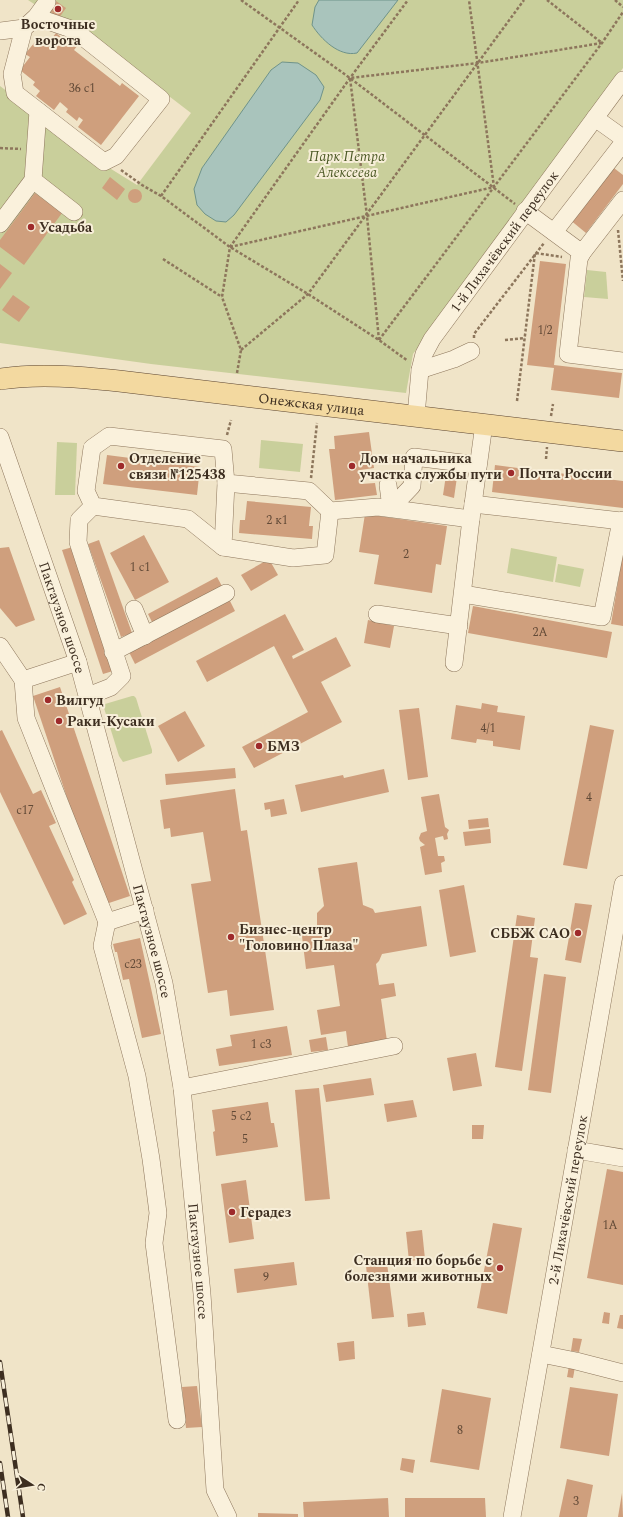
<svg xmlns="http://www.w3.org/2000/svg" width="623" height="1517" font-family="Spectral,serif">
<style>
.green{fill:#c9cf9b}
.water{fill:#a9c4bc;stroke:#6f938a}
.building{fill:#cf9f7d}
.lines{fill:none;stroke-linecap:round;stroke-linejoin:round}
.minor-casing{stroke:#8d765c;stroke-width:18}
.major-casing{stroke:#5b4430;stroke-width:22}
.path{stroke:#8d765c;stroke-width:2.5;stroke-dasharray:3 2;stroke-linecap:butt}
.minor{stroke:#faf1dc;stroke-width:17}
.major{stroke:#f3d9a0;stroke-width:21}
.rail-casing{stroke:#3d2e20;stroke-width:4.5}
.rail{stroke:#f7eed8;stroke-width:3;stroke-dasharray:9;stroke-linecap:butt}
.poi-dot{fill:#9e2a2b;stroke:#f7eed8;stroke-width:1.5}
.labels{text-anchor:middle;stroke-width:4;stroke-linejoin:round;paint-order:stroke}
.number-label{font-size:12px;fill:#624a37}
.poi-label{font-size:14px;font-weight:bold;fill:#3d2e20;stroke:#f7eed8;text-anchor:start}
.park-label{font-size:14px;font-style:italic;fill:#4d5a26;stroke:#f7eed8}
.street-label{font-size:14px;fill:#3d2e20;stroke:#f7eed8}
</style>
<rect width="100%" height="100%" fill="#f0e4c8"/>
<g class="green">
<polygon points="28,0 623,0 623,68 519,207 413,354 406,393 151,364 0,343 0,86 103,164 137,185 191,113 75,24 60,21"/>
<polygon points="587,270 606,272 608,299 584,297"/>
<polygon points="261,440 303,444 300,472 259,468"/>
<polygon points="57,442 77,443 75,495 55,495"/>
<polygon points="511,548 557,557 553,582 507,573"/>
<polygon points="558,564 584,569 580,587 555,582"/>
<polygon points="132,696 134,696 136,698 152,750 152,753 150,754 123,762 119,756 104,708 105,704"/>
</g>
<g class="water">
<path d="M319 0H398L357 53C339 57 321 39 312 25L315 7Z"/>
<polygon points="282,62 298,63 316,75 324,87 320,100 234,215 226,222 216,221 205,214 197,205 194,189 202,168 271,70"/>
</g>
<g class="building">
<polygon points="56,1 66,8 59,18 49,11"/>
<polygon points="56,33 66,41 72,34 81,41 74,50 120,86 122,83 139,96 101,145 78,127 83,120 79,117 77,121 66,112 68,109 60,102 54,110 36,96 40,91 33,85 35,82 20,70 30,57 25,54 35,42 39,45 44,40 48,43"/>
<polygon points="610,165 623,175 623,184 586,233 569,219"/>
<polygon points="110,177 125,189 117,200 102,188"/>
<circle cx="135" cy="196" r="7"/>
<polygon points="35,193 62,213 24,265 0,247 0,240"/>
<polygon points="540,261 566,264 554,365 622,373 619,398 551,390 554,368 527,365"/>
<polygon points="0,264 12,273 0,289"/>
<polygon points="13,295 30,307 19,322 2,310"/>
<polygon points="369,432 374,468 360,470 361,484 375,483 377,495 335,500 329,449 335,449 334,436"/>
<polygon points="107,455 200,467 197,495 103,484"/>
<polygon points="495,465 623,481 623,508 492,492"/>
<polygon points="446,475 457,477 454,498 443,495"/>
<polygon points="247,501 311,507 309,526 313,526 312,539 239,533 240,520 245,520"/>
<polygon points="365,514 447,526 441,565 436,564 432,593 374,584 379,555 359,552"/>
<polygon points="144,535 169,582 135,600 110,553"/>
<polygon points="99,540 132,633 121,637 88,544"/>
<polygon points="9,547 35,620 16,627 0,608 0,548"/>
<polygon points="73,547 113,671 103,674 62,550"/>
<polygon points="622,558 623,558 623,626 611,624"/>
<polygon points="269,559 278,575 251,591 241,575"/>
<polygon points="217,577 223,588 153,624 148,614"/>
<polygon points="229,599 235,611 135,664 129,652"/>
<polygon points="473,606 612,632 607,658 468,633"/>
<polygon points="285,614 304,650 292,656 293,659 336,637 351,666 321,682 342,722 254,768 242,747 308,712 274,646 207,682 196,661"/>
<polygon points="368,620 394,626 390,648 364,643"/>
<polygon points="60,687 130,896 103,905 33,696"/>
<polygon points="482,703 498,706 497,712 525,716 520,750 493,746 493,741 477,739 476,743 451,739 456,705 481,709"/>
<polygon points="419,708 428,777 408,780 399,710"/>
<polygon points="185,711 205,746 178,762 158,726"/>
<polygon points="590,725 614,730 587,869 563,865"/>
<polygon points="2,730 33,794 41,790 56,823 49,826 74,880 72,882 87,914 64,925 0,792 0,731"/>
<polygon points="235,768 236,778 166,785 165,774"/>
<polygon points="384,769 389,792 301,812 295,785 343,775 344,778"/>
<polygon points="235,789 241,831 247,830 274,1010 230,1016 227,990 208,993 191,884 211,881 203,832 171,837 170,828 164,829 160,800"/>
<polygon points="439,794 445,827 449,830 447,834 448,839 444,840 443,836 435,838 438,856 444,856 445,861 441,863 442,872 425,875 420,847 425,845 420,841 419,838 421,833 427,831 421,797"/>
<polygon points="284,799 287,814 271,817 270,809 265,810 264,803"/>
<polygon points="488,818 489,827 469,829 468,820"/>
<polygon points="490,829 491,843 465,846 463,832"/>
<polygon points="357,862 363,905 373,909 375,913 421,906 427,946 382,954 379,961 376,964 379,985 394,983 396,996 381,999 387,1041 348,1047 346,1031 321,1035 317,1010 340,1006 334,965 306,969 301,928 317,925 317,913 324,906 318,868"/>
<polygon points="464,885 476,952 450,957 439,890"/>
<polygon points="575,903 592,905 581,963 565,960"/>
<polygon points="517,915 535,918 530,957 538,958 522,1071 495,1067"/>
<polygon points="140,938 161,1034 142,1038 129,979 123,980 117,952 115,952 113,944"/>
<polygon points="544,974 566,977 551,1093 528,1090"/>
<polygon points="287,1026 292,1055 219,1066 216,1049 232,1046 230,1035"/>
<polygon points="326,1037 328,1050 311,1052 309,1040"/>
<polygon points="476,1053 482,1086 453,1091 447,1058"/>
<polygon points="371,1078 374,1095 326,1102 323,1085"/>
<polygon points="319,1088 330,1199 305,1201 295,1090"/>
<polygon points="413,1100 417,1117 387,1122 384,1104"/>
<polygon points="268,1102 271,1123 274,1123 278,1147 216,1156 213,1132 215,1131 212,1110"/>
<polygon points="472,1125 484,1125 483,1139 472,1139"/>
<polygon points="607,1169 623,1172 623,1285 587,1278"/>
<polygon points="246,1180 254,1239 229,1243 221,1184"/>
<polygon points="493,1223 522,1228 507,1314 477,1308"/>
<polygon points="422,1230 425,1259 409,1261 406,1232"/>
<polygon points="294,1262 297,1285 237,1293 234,1269"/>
<polygon points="387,1263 394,1317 372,1319 366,1266"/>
<polygon points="424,1312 426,1325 408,1327 407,1314"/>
<polygon points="604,1312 610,1313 609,1324 602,1323"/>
<polygon points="620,1315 623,1315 623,1329 617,1328"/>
<polygon points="573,1338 582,1339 579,1352 571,1351"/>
<polygon points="354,1341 355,1359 339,1361 337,1343"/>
<polygon points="569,1366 575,1367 573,1378 567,1377"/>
<polygon points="197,1386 202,1427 186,1428 182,1387"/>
<polygon points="570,1387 618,1394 609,1456 560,1448"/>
<polygon points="442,1389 491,1398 479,1470 430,1462"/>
<polygon points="402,1458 415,1460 413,1473 400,1470"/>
<polygon points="567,1479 593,1485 587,1517 559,1517"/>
<polygon points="622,1493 623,1517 618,1517"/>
<polygon points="388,1498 389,1517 304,1517 303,1502"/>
<polygon points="405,1498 485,1498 486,1517 405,1517"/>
<polygon points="258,1513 298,1514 298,1517 258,1517"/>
</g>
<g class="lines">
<defs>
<g id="minor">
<polyline points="36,17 74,30 161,99 116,156 104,162 15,93 12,74 24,28 36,17 47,2"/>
<polyline points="0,31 24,28"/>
<polyline points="595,118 623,138"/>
<polyline points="33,180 74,212"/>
<polyline points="525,211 582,253 623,200"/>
<polyline points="0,224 33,180 38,111"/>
<polyline points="554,232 623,143"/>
<polyline points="582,253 579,259 568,354 623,361"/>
<polyline points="420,370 454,359 471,351"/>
<path id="s1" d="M416 416 420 370 424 354 432 339 623 80"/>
<path id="s2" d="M0 437 78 662 164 983 182 1088 202 1294 215 1490 228 1517"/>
<polyline points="226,483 223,547 293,558 325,555 330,511"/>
<polyline points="388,485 391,508"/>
<polyline points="473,504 621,521 623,520"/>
<polyline points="391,508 412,486 414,457 478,465"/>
<polyline points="223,547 188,519 93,506 86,491 92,448 109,436 223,449 226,483 309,491 330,511 378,507 471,519 484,424"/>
<polyline points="463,594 602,617 621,521"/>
<polyline points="134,609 145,636"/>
<polyline points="377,614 459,626"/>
<polyline points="0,646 23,680"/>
<polyline points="113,652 226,593"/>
<polyline points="78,662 23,680 26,718 107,922 145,910"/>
<polyline points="454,663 471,519"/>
<polyline points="88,696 111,687 122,676 78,542 79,520 93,506"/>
<polyline points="107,922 102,946 137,1076 151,1159 158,1213 154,1243 177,1420"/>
<polyline points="182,1088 394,1046"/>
<polyline points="576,1150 623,1158"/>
<polyline points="541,1354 576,1361 623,1373"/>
<path id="s3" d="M512 1517 623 884"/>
</g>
<g id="major">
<path id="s4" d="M0 379C39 373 80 377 119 381L623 441"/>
</g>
</defs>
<use href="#minor" class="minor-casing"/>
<use href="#major" class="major-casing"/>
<g class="path">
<polyline points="241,0 350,78 515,204"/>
<polyline points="615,0 623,7"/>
<polyline points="0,148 21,149"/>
<polyline points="121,170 142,185 161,196 230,247 308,294 379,340 408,361"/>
<polyline points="161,196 299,0"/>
<polyline points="618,230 623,281"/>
<polyline points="230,247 494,187 469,0"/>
<polyline points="163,259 222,297"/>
<polyline points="474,338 474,334 544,243"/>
<polyline points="379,340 367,216 350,78 478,63 602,43 547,0"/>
<polyline points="379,340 602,43 623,12"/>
<polyline points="505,340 525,338"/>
<polyline points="241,350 308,294 524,0"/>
<polyline points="237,373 241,350 222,297 230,247 350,78 408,0"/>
<polyline points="517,401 535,253 562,257"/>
<polyline points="551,416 553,404"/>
<polyline points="227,435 231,420"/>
<polyline points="546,459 547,447"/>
<polyline points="311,478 317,423"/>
</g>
<use href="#minor" class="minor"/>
<use href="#major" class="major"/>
<defs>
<g id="rail">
<polyline points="0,1362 23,1517"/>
<polyline points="0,1463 8,1517"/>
</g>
</defs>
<use href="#rail" class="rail-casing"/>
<use href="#rail" class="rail"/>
</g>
<g class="poi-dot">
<circle cx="58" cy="9" r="4"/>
<circle cx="31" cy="227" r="4"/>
<circle cx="121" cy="466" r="4"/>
<circle cx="352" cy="466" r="4"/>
<circle cx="511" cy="473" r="4"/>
<circle cx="48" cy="700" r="4"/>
<circle cx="59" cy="721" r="4"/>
<circle cx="259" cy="746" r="4"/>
<circle cx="578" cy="933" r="4"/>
<circle cx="231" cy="937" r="4"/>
<circle cx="232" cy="1212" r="4"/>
<circle cx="500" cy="1268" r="4"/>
</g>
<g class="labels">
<g class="number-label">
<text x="82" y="92">36 с1</text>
<text x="545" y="334">1/2</text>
<text x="277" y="524">2 к1</text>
<text x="406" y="558">2</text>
<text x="140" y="571">1 с1</text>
<text x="540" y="636">2А</text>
<text x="488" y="732">4/1</text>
<text x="589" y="801">4</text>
<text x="25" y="814">с17</text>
<text x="133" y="968">с23</text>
<text x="261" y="1048">1 с3</text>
<text x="241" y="1120">5 с2</text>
<text x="245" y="1143">5</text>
<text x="610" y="1229">1А</text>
<text x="266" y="1281">9</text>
<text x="460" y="1434">8</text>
<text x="576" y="1505">3</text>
</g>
<g class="poi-label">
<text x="58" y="29" text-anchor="middle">Восточные<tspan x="58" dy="16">ворота</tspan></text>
<text x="39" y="232">Усадьба</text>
<text x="129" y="463">Отделение<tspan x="129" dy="16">связи №125438</tspan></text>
<text x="360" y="463">Дом начальника<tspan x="360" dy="16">участка службы пути</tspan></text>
<text x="519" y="478">Почта России</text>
<text x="56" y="705">Вилгуд</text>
<text x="67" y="726">Раки-Кусаки</text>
<text x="267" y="751">БМЗ</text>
<text x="239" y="934">Бизнес-центр<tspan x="239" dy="16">"Головино Плаза"</tspan></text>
<text x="570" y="938" text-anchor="end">СББЖ САО</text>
<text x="240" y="1217">Герадез</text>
<text x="492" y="1265" text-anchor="end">Станция по борьбе с<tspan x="492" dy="16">болезнями животных</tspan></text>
</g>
<g class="park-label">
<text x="347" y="161">Парк Петра<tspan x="347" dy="16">Алексеева</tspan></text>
</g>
<g class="street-label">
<text dy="5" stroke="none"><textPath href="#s1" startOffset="201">1-й Лихачёвский переулок</textPath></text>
<text dy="5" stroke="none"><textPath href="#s4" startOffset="313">Онежская улица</textPath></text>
<text dy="5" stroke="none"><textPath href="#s2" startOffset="191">Пакгаузное шоссе</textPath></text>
<text dy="5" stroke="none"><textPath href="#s2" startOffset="527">Пакгаузное шоссе</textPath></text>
<text dy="5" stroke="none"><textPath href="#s3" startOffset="322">2-й Лихачёвский переулок</textPath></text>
<text dy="5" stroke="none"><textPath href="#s2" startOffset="851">Пакгаузное шоссе</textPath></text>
</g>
</g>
<g transform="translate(32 1485) rotate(102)" stroke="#f7eed8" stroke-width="3" paint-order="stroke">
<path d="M0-3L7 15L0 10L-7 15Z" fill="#3d2e20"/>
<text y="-6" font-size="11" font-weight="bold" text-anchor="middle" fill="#3d2e20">С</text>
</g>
</svg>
